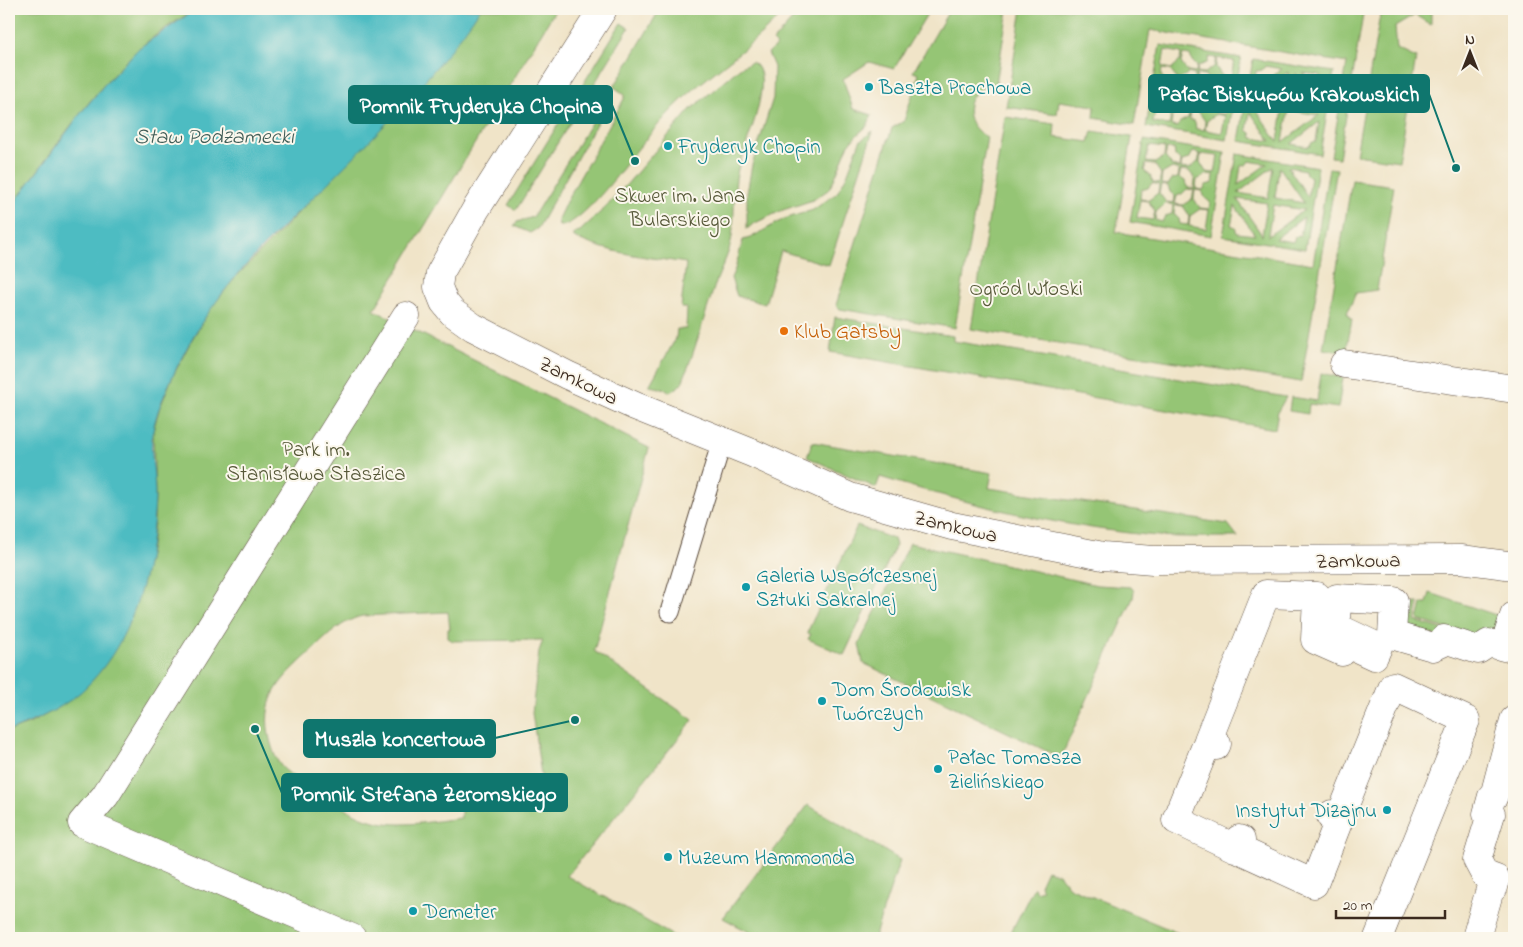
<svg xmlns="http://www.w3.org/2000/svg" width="1523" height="947" font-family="'Indie Flower',sans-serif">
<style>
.green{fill:#95c575;stroke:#68784a;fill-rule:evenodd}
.water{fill:#4dbcc2;stroke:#447370}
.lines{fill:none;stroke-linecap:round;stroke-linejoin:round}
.lane-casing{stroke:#564638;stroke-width:21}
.street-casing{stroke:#564638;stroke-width:29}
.lane{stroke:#fff;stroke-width:19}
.street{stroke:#fff;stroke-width:28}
.culture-dot{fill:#0f9aa8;stroke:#fbf7ec;stroke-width:2}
.food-dot{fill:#e8710a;stroke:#fbf7ec;stroke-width:2}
.labels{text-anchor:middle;stroke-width:4;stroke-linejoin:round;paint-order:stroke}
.culture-label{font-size:21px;fill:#0d838f;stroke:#fbf7ec;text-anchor:start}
.park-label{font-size:21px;fill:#565838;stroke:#fbf7ec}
.food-label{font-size:21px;fill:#c56008;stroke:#fbf7ec;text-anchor:start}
.street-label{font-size:21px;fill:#3b2a1e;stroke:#fbf7ec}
.water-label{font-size:22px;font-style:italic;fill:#415d57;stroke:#fbf7ec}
.leader{fill:none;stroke:#0f766e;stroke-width:2}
.callout-dot{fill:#0f766e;stroke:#fbf7ec;stroke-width:2}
.callout{fill:#0f766e;stroke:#0f766e;stroke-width:2}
.callout-label{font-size:22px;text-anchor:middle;font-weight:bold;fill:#fff}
</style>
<rect width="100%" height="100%" fill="#fbf7ec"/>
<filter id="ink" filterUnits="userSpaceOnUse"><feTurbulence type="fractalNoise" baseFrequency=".02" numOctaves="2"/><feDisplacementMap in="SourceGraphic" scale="10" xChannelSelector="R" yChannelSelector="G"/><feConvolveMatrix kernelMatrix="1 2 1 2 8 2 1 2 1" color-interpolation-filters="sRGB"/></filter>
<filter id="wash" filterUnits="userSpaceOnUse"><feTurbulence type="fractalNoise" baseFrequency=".0096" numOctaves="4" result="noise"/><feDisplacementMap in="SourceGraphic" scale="20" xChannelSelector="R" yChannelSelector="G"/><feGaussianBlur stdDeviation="1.12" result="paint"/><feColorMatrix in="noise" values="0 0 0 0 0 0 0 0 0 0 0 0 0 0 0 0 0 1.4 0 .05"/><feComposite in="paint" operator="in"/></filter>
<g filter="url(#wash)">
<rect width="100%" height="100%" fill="#f0e4c8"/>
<g class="green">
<path d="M9 9H196C177 21 156 33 139 49 88 95 50 156 9 210Z"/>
<path d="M480 9H556L374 310 649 448 594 651 693 720 567 876 677 938H9V731L31 723 61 706 89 684 131 618 142 585 151 546 154 523 155 495 153 431 159 410 172 378 191 341 211 308 235 278 391 117 435 67ZM448 612 450 629H448V638L453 641 543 640 539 651 532 713 543 788 522 786 467 789 461 797V818C433 821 402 828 374 821 356 817 339 804 323 795 311 787 296 780 285 770 276 762 273 751 270 740 261 701 277 683 304 658 322 642 338 622 362 616Z"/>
<path d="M660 9H787C756 43 720 66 686 96 668 112 652 132 637 150 625 166 578 229 559 226L558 219 566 202 624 99V94L614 87Z"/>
<polygon points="802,9 930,9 894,69 869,62 843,79 853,109 872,115 867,126 855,137 848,146 833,182 828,190 813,200 783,210 753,224 747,229 747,193 752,165 773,98 774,67 768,53 777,45 773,41"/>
<path d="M950 9H1008L996 84C963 87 959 124 987 137L955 328 840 309 836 305 892 128 904 121 919 74 913 72Z"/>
<polygon points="1022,9 1364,9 1339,158 1331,157 1347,63 1150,30 1134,125 1094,118 1095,106 1059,101 1057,114 1006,107"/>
<polygon points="1381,9 1431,9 1431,25 1415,15 1395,27 1397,49 1416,58 1399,161 1356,155"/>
<polygon points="621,23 629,28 516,210 508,205"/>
<path d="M1160 45 1241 58 1227 140 1146 127ZM1165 50 1181 53 1180 61 1171 69 1162 67ZM1183 54 1190 55 1192 61 1197 66 1196 73 1188 72 1181 63ZM1209 57 1216 58 1214 67 1205 73 1197 72 1198 66 1207 63ZM1217 58 1234 61 1231 78 1222 76 1216 67ZM1162 69 1170 70 1177 79 1175 88 1169 87 1167 81 1161 76ZM1188 73 1195 75 1194 82 1188 84 1184 90 1177 89 1179 80ZM1197 74 1205 75 1211 84 1210 93 1203 92 1201 86 1196 82ZM1223 78 1231 80 1230 88 1221 90 1219 95 1212 93 1213 86ZM1169 88 1175 89 1174 98 1165 105 1156 103 1157 95 1163 94ZM1177 90 1183 91 1186 98 1191 101 1190 109 1182 107 1175 98ZM1203 94 1209 95 1208 103 1199 110 1191 109 1193 101 1198 100ZM1211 96 1218 97 1222 104 1226 106 1225 114 1216 113 1210 104ZM1156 105 1164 106 1171 116 1169 125 1153 123ZM1182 109 1190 110 1188 118 1180 122 1178 127 1171 126 1172 117ZM1191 110 1198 111 1205 121 1204 130 1196 129 1195 122 1189 119ZM1216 114 1225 116 1222 133 1205 130 1207 121Z"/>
<path d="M1253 59 1334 72 1320 154 1239 141ZM1265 66 1282 69 1253 91 1256 71 1262 70ZM1288 72 1284 103 1254 98ZM1296 73 1320 108 1290 104ZM1303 73 1320 75 1322 80 1326 83 1323 103ZM1253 105 1283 109 1278 141H1277ZM1289 110 1319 115 1283 142V141ZM1250 112 1271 141 1252 138 1251 133 1247 130ZM1319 122 1316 141 1311 143 1309 147 1291 144Z"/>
<path d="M752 62C778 74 743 149 738 169 732 193 736 218 731 242 728 257 720 270 715 285 704 317 695 351 682 383L678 387 670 392 666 389 649 386 676 338 677 329H686L687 308H681L686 263C648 257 609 254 574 237V233L580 231 606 207 628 183 690 110 741 67Z"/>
<polygon points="607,97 609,101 538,228 530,233 514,226 517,222 533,217"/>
<polygon points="1005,117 1055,124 1054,137 1089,142 1092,131 1132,137 1116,232 1313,264 1329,168 1337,169 1301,382 971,329"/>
<polygon points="873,131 829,265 781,251 765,304 737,296 731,278 735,269 743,240 750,238 784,219 813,210 837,193 847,175 860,141"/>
<path d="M1144 140 1225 153 1211 236 1130 222ZM1149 146 1165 148 1164 157 1155 163 1146 162ZM1167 149H1174L1175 156 1181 160 1180 168 1172 166 1165 157ZM1193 152 1200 154 1198 162 1189 169 1181 168 1182 161 1189 159ZM1201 154 1218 156 1215 173 1206 172 1200 162ZM1146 164 1155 165 1161 174 1159 183 1153 182 1151 176 1144 171ZM1172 168 1179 170 1178 178 1172 179 1168 185 1161 184 1162 174ZM1181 170 1189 171 1195 179 1194 189 1187 187 1185 181 1179 177ZM1207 174 1214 175 1213 183 1206 185 1203 190 1196 189 1197 180ZM1152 183 1159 185 1158 193 1149 200 1140 199 1141 190 1148 188ZM1161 185 1168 186 1170 192 1175 196 1174 203 1166 202 1159 193ZM1187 189 1194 190 1192 199 1183 205 1175 204 1177 196 1182 194ZM1195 190 1202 191 1205 198 1210 202 1209 209 1200 208 1194 199ZM1140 200 1148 201 1155 211 1153 220 1137 218ZM1166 203 1173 205 1172 214 1165 216 1162 222 1155 220 1156 212ZM1175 205 1183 206 1189 215 1188 225 1180 224 1179 219 1174 214ZM1200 209 1209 210 1206 229 1189 226 1190 216Z"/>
<path d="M1237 154 1318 167 1305 249 1223 236ZM1249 161 1267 164 1238 185 1241 166 1246 165ZM1273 167 1268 198 1238 193ZM1288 167 1305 170 1306 175 1311 177 1308 197ZM1279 168H1280L1304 203 1275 198ZM1237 199 1267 203 1262 236V235ZM1273 205 1304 210 1268 236V235ZM1235 206 1255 235 1237 233 1235 227 1231 225ZM1304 217 1300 236 1295 237 1293 242 1275 239Z"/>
<polygon points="1352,180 1394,186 1377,290 1356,293 1347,313 1352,320 1346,352 1323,349"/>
<polygon points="835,317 953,336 953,341 1286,397 1278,411 1275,429 830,352"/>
<polygon points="1321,373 1343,378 1338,408 1309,404 1308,414 1289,411 1291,397 1317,401"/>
<path d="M812 442 992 473 989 488 1228 524 1238 537C1208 537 1177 538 1147 535 1056 526 968 504 880 477L876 488 807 457Z"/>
<polygon points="857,526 894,539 896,545 844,655 808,639 811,634 807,633"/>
<polygon points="910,543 1097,585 1131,587 1134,591 1133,598 1062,755 1057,756 863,663 859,644"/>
<polygon points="1430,593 1511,620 1503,646 1418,620 1422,603 1427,603"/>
<polygon points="1406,603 1419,603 1415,621 1487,643 1478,649 1404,626"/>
<polygon points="808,805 900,860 874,938 760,938 723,918"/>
<polygon points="1047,870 1059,874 1069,887 1190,938 1008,938 1034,887 1036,892 1042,890 1040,885"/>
</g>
<path class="water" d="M196 9H480C439 71 378 133 325 186 286 224 242 264 211 309 195 331 182 356 171 380 164 396 156 413 153 431 149 453 156 477 155 499 152 563 136 635 90 683 69 706 37 720 9 731V210L80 114 104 85 139 48Z"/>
</g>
<g filter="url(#ink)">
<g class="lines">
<defs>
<polyline id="lane" points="670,612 722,441"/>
<g id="street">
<polyline points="603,9 476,209 440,273 438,287 444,302 452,312 473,327 567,375 635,406 752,453 850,497 952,526 1103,556 1153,560 1461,559 1514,566"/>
<polyline points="1344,364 1514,389"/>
<polyline points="352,938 82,823 105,796 406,316"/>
<polyline points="1378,938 1466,720 1393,686 1340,817 1332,814 1331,817 1339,820 1314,884 1238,849 1241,840 1239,839 1235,848 1176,820 1207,743 1216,746 1217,744 1208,740 1266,594 1317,596 1315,640 1342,652 1346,643 1374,656 1378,647 1336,627 1337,598 1394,601 1392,635 1433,647 1442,643 1444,639 1478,650 1489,643 1504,647 1514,616"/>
<polyline points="1476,938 1491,886 1494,887 1496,879 1485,875 1477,860 1491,814 1487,814 1492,796 1494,796 1514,720"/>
</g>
</defs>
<use href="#lane" class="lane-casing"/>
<use href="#street" class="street-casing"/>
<use href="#lane" class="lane"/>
<use href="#street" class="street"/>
</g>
</g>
<g class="culture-dot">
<circle cx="869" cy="87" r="5"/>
<circle cx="668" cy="146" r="5"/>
<circle cx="746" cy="587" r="5"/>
<circle cx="822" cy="701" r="5"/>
<circle cx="938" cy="769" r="5"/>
<circle cx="1387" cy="810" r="5"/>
<circle cx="668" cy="857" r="5"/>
<circle cx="413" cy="911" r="5"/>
</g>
<circle class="food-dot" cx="784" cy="331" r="5"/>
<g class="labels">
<g class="culture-label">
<text x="879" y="94">Baszta Prochowa</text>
<text x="678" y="153">Fryderyk Chopin</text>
<text x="756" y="582">Galeria Współczesnej<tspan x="756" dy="24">Sztuki Sakralnej</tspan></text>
<text x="832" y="696">Dom Środowisk<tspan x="832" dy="24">Twórczych</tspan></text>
<text x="948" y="764">Pałac Tomasza<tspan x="948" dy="24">Zielińskiego</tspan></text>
<text x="1377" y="817" text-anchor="end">Instytut Dizajnu</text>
<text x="678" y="864">Muzeum Hammonda</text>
<text x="423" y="918">Demeter</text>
</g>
<g class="park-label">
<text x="680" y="202">Skwer im. Jana<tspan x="680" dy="24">Bularskiego</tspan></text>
<text x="1026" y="295">Ogród Włoski</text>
<text x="316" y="456">Park im.<tspan x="316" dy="24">Stanisława Staszica</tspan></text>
</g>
<g class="food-label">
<text x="794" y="338">Klub Gatsby</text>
</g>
<g class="street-label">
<text transform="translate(579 380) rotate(26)" y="7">Zamkowa</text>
<text transform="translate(956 526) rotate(13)" y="7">Zamkowa</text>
<text transform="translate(1358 560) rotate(-1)" y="7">Zamkowa</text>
</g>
<g class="water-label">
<text x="214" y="143">Staw Podzamecki</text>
</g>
</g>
<path class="leader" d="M1456 168L1429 94M635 161L612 105M575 720L495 738M255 729L282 793"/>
<g class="callout-dot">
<circle cx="1456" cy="168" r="5"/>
<circle cx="635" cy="161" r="5"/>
<circle cx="575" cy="720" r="5"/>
<circle cx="255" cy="729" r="5"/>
</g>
<g class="callout">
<rect x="1149" y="75" width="280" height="37" rx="5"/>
<rect x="349" y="86" width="263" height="37" rx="5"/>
<rect x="304" y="720" width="191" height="37" rx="5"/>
<rect x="282" y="774" width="285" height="37" rx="5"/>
</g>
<g class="callout-label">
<text x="1289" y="101">Pałac Biskupów Krakowskich</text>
<text x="481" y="113">Pomnik Fryderyka Chopina</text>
<text x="400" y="746">Muszla koncertowa</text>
<text x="424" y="801">Pomnik Stefana Żeromskiego</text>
</g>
<rect width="1523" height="947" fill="none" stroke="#fbf7ec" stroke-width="30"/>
<g transform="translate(1470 52)" stroke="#fbf7ec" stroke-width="4" paint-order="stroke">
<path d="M0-4L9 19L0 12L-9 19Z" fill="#3b2a1e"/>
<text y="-8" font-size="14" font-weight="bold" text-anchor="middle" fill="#3b2a1e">N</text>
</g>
<path d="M1336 910v8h109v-8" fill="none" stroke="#3b2a1e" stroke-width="2.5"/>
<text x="1343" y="910" font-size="15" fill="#3b2a1e" stroke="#fbf7ec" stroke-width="4" paint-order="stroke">20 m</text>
</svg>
